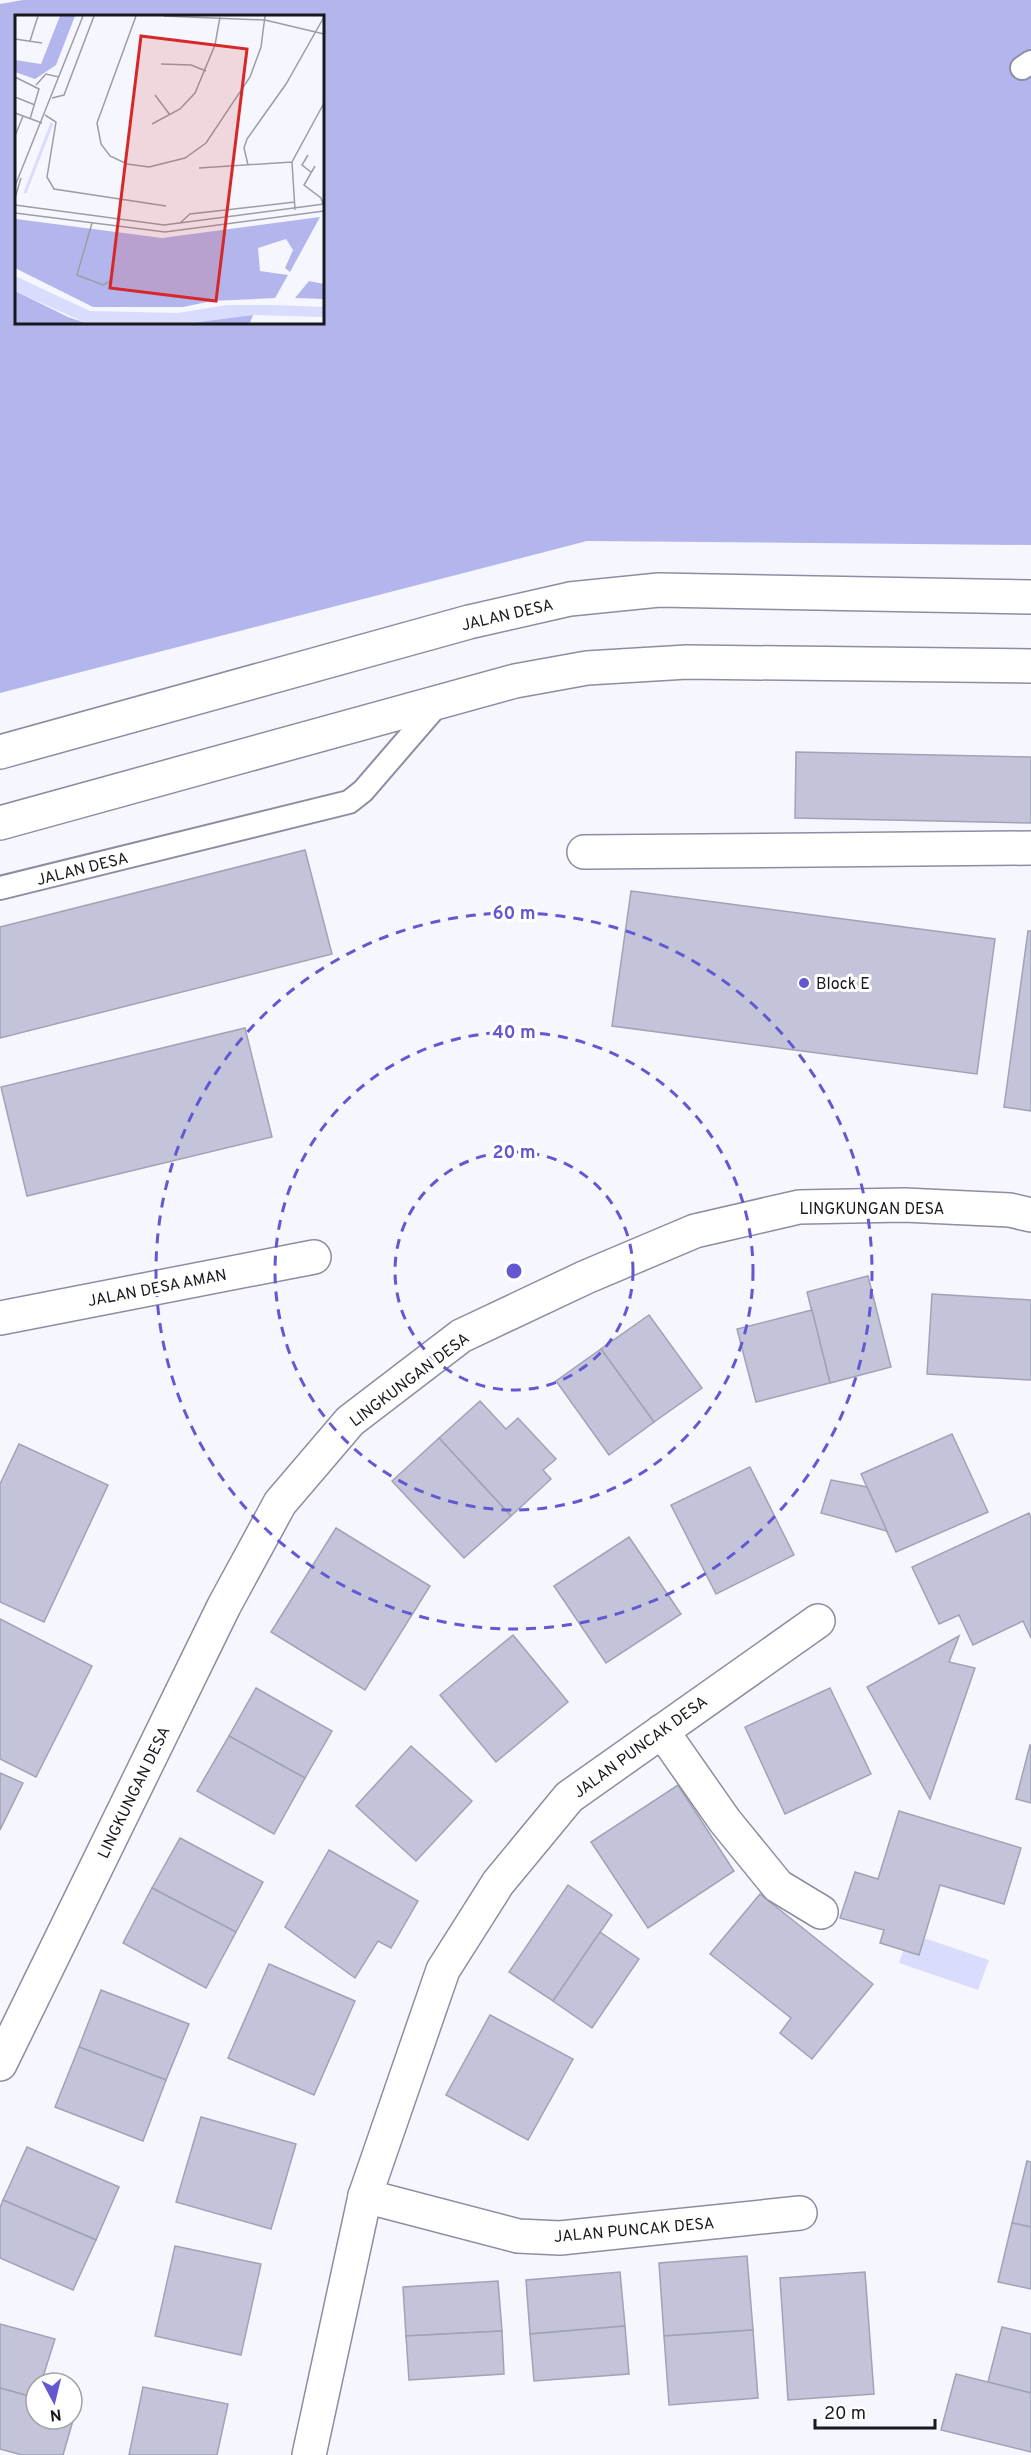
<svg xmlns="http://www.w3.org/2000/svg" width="1031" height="2455" font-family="Overpass,sans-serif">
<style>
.forest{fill:#b3b5ed;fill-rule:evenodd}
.water{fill:#dadcfe}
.building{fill:#c3c4d9;stroke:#a1a2b6;stroke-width:1.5}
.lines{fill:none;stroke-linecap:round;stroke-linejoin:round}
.lane-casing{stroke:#8c8da1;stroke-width:26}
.street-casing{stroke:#8c8da1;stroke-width:36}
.secondary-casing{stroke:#8c8da1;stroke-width:36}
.lane{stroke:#fff;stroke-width:22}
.street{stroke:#fff;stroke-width:33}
.secondary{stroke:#fff;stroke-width:33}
.ring{fill:none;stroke:#6358d1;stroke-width:3;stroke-dasharray:10 8}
.poi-dot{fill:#6358d1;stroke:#fff;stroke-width:2}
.labels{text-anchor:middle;stroke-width:6;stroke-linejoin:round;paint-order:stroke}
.street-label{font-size:16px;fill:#18181f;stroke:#fff}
.poi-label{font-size:16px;fill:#18181f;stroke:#fff;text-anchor:start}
.inset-river{fill:none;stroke:#dadcfe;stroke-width:3}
.inset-road{fill:none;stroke:#9d9da5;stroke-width:1.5}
.view{fill:#d62828;fill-opacity:0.15;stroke:#d62828;stroke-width:3}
.inset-edge{fill:none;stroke:#18181f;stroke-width:3}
.centre{fill:#6358d1;stroke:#fff;stroke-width:3}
.ring-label{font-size:18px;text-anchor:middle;font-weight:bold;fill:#6358d1;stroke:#fff;stroke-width:6;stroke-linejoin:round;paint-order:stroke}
</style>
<rect width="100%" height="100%" fill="#f5f6fe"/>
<path class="forest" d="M23 0H1031V545L587 541 0 693V4ZM16 16H322V322H16Z"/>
<polygon class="water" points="909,1933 989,1960 978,1990 899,1963"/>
<g class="building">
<polygon points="796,752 1031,757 1031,823 795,818"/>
<polygon points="305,850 332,954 0,1038 0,927"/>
<polygon points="631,891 995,939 977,1074 612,1026"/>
<polygon points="1028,931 1031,931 1031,1111 1004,1107"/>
<polygon points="245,1028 272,1137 27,1196 1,1087"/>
<polygon points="868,1276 891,1367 830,1383 807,1292"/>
<polygon points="932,1294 1031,1300 1031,1380 927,1374"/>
<polygon points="812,1310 830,1383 756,1402 737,1329"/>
<polygon points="649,1315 702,1388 654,1422 601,1349"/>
<polygon points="601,1349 654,1422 609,1455 556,1381"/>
<polygon points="480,1401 506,1429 518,1418 556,1459 543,1470 551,1479 511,1516 439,1438"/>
<polygon points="952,1434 988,1512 896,1552 861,1474"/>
<polygon points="439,1438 511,1516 464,1558 392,1481"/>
<polygon points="19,1444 108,1485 44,1622 0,1602 0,1484"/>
<polygon points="750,1467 794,1555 716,1594 671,1505"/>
<polygon points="831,1480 867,1487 887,1531 821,1513"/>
<polygon points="1029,1513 1031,1518 1031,1638 1023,1621 973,1645 959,1615 939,1624 912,1567"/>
<polygon points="336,1528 430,1586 365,1690 271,1632"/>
<polygon points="629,1537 681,1614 606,1663 554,1586"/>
<polygon points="0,1619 92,1666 36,1777 0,1759"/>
<polygon points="513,1635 568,1702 496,1762 440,1695"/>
<polygon points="959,1636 949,1662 975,1668 930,1799 867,1687"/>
<polygon points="256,1688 332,1731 305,1778 229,1736"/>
<polygon points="830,1688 871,1774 785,1814 745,1727"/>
<polygon points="229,1736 305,1778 274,1834 197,1791"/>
<polygon points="1030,1745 1031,1745 1031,1803 1016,1799"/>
<polygon points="411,1746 472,1801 416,1861 356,1806"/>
<polygon points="0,1773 23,1783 0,1830"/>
<polygon points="678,1785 734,1871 648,1928 591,1842"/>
<polygon points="899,1811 1021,1848 1004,1904 940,1885 919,1955 880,1943 884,1930 840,1918 855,1872 878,1879"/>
<polygon points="180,1838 263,1882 236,1932 152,1888"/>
<polygon points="329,1850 418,1901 391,1948 378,1941 355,1978 285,1927"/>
<polygon points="568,1885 612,1915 553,2001 509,1972"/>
<polygon points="152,1888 236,1932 206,1988 123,1943"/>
<polygon points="760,1894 873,1984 812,2059 780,2033 791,2018 710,1954"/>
<polygon points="600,1932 639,1959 592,2028 553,2001"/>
<polygon points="269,1964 355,2001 314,2095 228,2058"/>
<polygon points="101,1990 189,2024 166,2080 79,2047"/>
<polygon points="490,2015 573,2059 528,2140 446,2095"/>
<polygon points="79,2047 166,2080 143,2141 55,2107"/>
<polygon points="201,2117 296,2144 271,2229 176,2202"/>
<polygon points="27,2147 119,2187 96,2240 3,2200"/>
<polygon points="1027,2161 1031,2162 1031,2227 1012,2223"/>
<polygon points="3,2200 96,2240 73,2290 0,2258 0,2208"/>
<polygon points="1012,2223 1031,2227 1031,2289 998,2282"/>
<polygon points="175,2246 261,2264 241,2355 155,2336"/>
<polygon points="747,2256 753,2330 664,2336 659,2263"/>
<polygon points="620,2272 625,2326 530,2334 526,2280"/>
<polygon points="865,2272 874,2394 788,2400 780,2278"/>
<polygon points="498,2281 502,2331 406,2336 403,2287"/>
<polygon points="0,2324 55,2339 41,2383 36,2383 36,2398 0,2388"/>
<polygon points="625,2326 629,2374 534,2381 530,2334"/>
<polygon points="1002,2327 1031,2334 1031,2393 988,2382"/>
<polygon points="753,2330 758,2398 669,2405 664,2336"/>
<polygon points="502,2331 504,2374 409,2380 406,2336"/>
<polygon points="956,2374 1031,2393 1031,2452 941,2430"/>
<polygon points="143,2387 228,2404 217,2455 129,2455"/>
<polygon points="0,2388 36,2398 36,2419 72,2419 72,2409 76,2410 63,2455 22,2455 0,2449"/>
</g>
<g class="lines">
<defs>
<g id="lane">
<polyline points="1022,68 1031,62"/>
<polyline points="0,888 349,802 363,791 438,704"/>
</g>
<g id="street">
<polyline points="584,852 1031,848"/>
<polyline points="0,1318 314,1257"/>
<polyline points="662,1731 725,1821 778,1886 821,1912"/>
<polyline points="0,2064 224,1606 280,1503 350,1421 461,1336 586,1277 695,1231 799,1207 904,1205 1010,1210 1031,1215"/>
<polyline points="365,2196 518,2236 560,2238 800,2213"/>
<polyline points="309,2455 365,2196 443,1970 498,1883 569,1797 818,1621"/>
</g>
<g id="secondary">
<polyline points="0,752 469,622 570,599 659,590 1031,597"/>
<polyline points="0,823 515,681 587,668 687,662 1031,666"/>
</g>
</defs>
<use href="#lane" class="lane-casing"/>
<use href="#street" class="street-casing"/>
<use href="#secondary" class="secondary-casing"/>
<use href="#lane" class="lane"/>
<use href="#street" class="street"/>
<use href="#secondary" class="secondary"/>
</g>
<g class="ring">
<circle cx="514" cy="1271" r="119"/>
<circle cx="514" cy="1271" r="239"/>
<circle cx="514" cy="1271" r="358"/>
</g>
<circle class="poi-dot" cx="804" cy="983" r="6"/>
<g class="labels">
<g class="street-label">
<text transform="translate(507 614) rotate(-13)" y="6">JALAN DESA</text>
<text transform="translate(82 868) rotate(-14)" y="6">JALAN DESA</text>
<text x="872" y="1214">LINGKUNGAN DESA</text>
<text transform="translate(157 1287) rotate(-11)" y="6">JALAN DESA AMAN</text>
<text transform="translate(409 1379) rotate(-37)" y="6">LINGKUNGAN DESA</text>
<text transform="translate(640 1746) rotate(-36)" y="6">JALAN PUNCAK DESA</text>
<text transform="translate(133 1792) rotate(-64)" y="6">LINGKUNGAN DESA</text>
<text transform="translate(634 2229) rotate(-5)" y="6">JALAN PUNCAK DESA</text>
</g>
<g class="poi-label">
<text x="816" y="989">Block E</text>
</g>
</g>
<g transform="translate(15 15)">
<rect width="309" height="309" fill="#f5f6fe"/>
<path d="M45 1H60L41 50 20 64 0 57V45L26 49ZM305 202 275 257 270 253 278 235 271 224 243 233 245 256 273 260 260 283 197 286 168 292H78L0 253 1 204 147 223ZM294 266 309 269V284L280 283ZM0 276 53 302 71 308H0ZM238 300 235 308H178L209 302Z" fill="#b3b5ed"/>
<path d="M0 261 75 296 163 298 212 290H258L309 292V302L238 300 178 308H71L0 276Z" fill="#dadcfe"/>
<path class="inset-river" d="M10 178 37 108"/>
<path class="inset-road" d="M121 1 82 108 86 129 95 141 112 149 134 152 170 143 191 128 235 62 246 32 250 1M149 1 250 5 309 19M0 24 27 28M15 26 23 1M146 49 176 50 191 56M0 62 24 74 15 104M21 70 31 59 44 62M140 80 155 100M0 82 20 90M37 83 49 80 79 1M0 98 27 108M30 100 41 107 32 162 39 174 151 191M137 109 165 94 180 78 200 30 205 2M0 121 8 101M293 140 287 150 296 157M233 150 229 133 232 124 271 69 309 2M300 151 289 170 306 183 308 189M184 153 277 147M0 171 68 1M0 183 6 163M0 190 149 210 309 189M280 195 277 147 309 88M0 198 150 217 309 196M77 208 62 260 88 270 96 266M165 208 175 199 280 187"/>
<path class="view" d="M126 21 232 34 201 286 95 273Z"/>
<rect width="309" height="309" class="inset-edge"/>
</g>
<circle cx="514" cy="1271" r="9" class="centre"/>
<g class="ring-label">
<text x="514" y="919">60 m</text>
<text x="514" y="1038">40 m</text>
<text x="514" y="1158">20 m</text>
</g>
<g transform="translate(54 2401) rotate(173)"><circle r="28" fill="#ffffff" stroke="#a3a3a5" stroke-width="1.5"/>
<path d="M0-4.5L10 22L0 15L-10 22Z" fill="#6358d1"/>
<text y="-9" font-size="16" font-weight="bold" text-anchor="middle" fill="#18181f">N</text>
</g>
<path d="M815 2419v9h120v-9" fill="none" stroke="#18181f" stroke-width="3"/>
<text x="824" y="2419" font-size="18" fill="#18181f" stroke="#ffffff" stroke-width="4.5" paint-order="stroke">20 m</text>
</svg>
